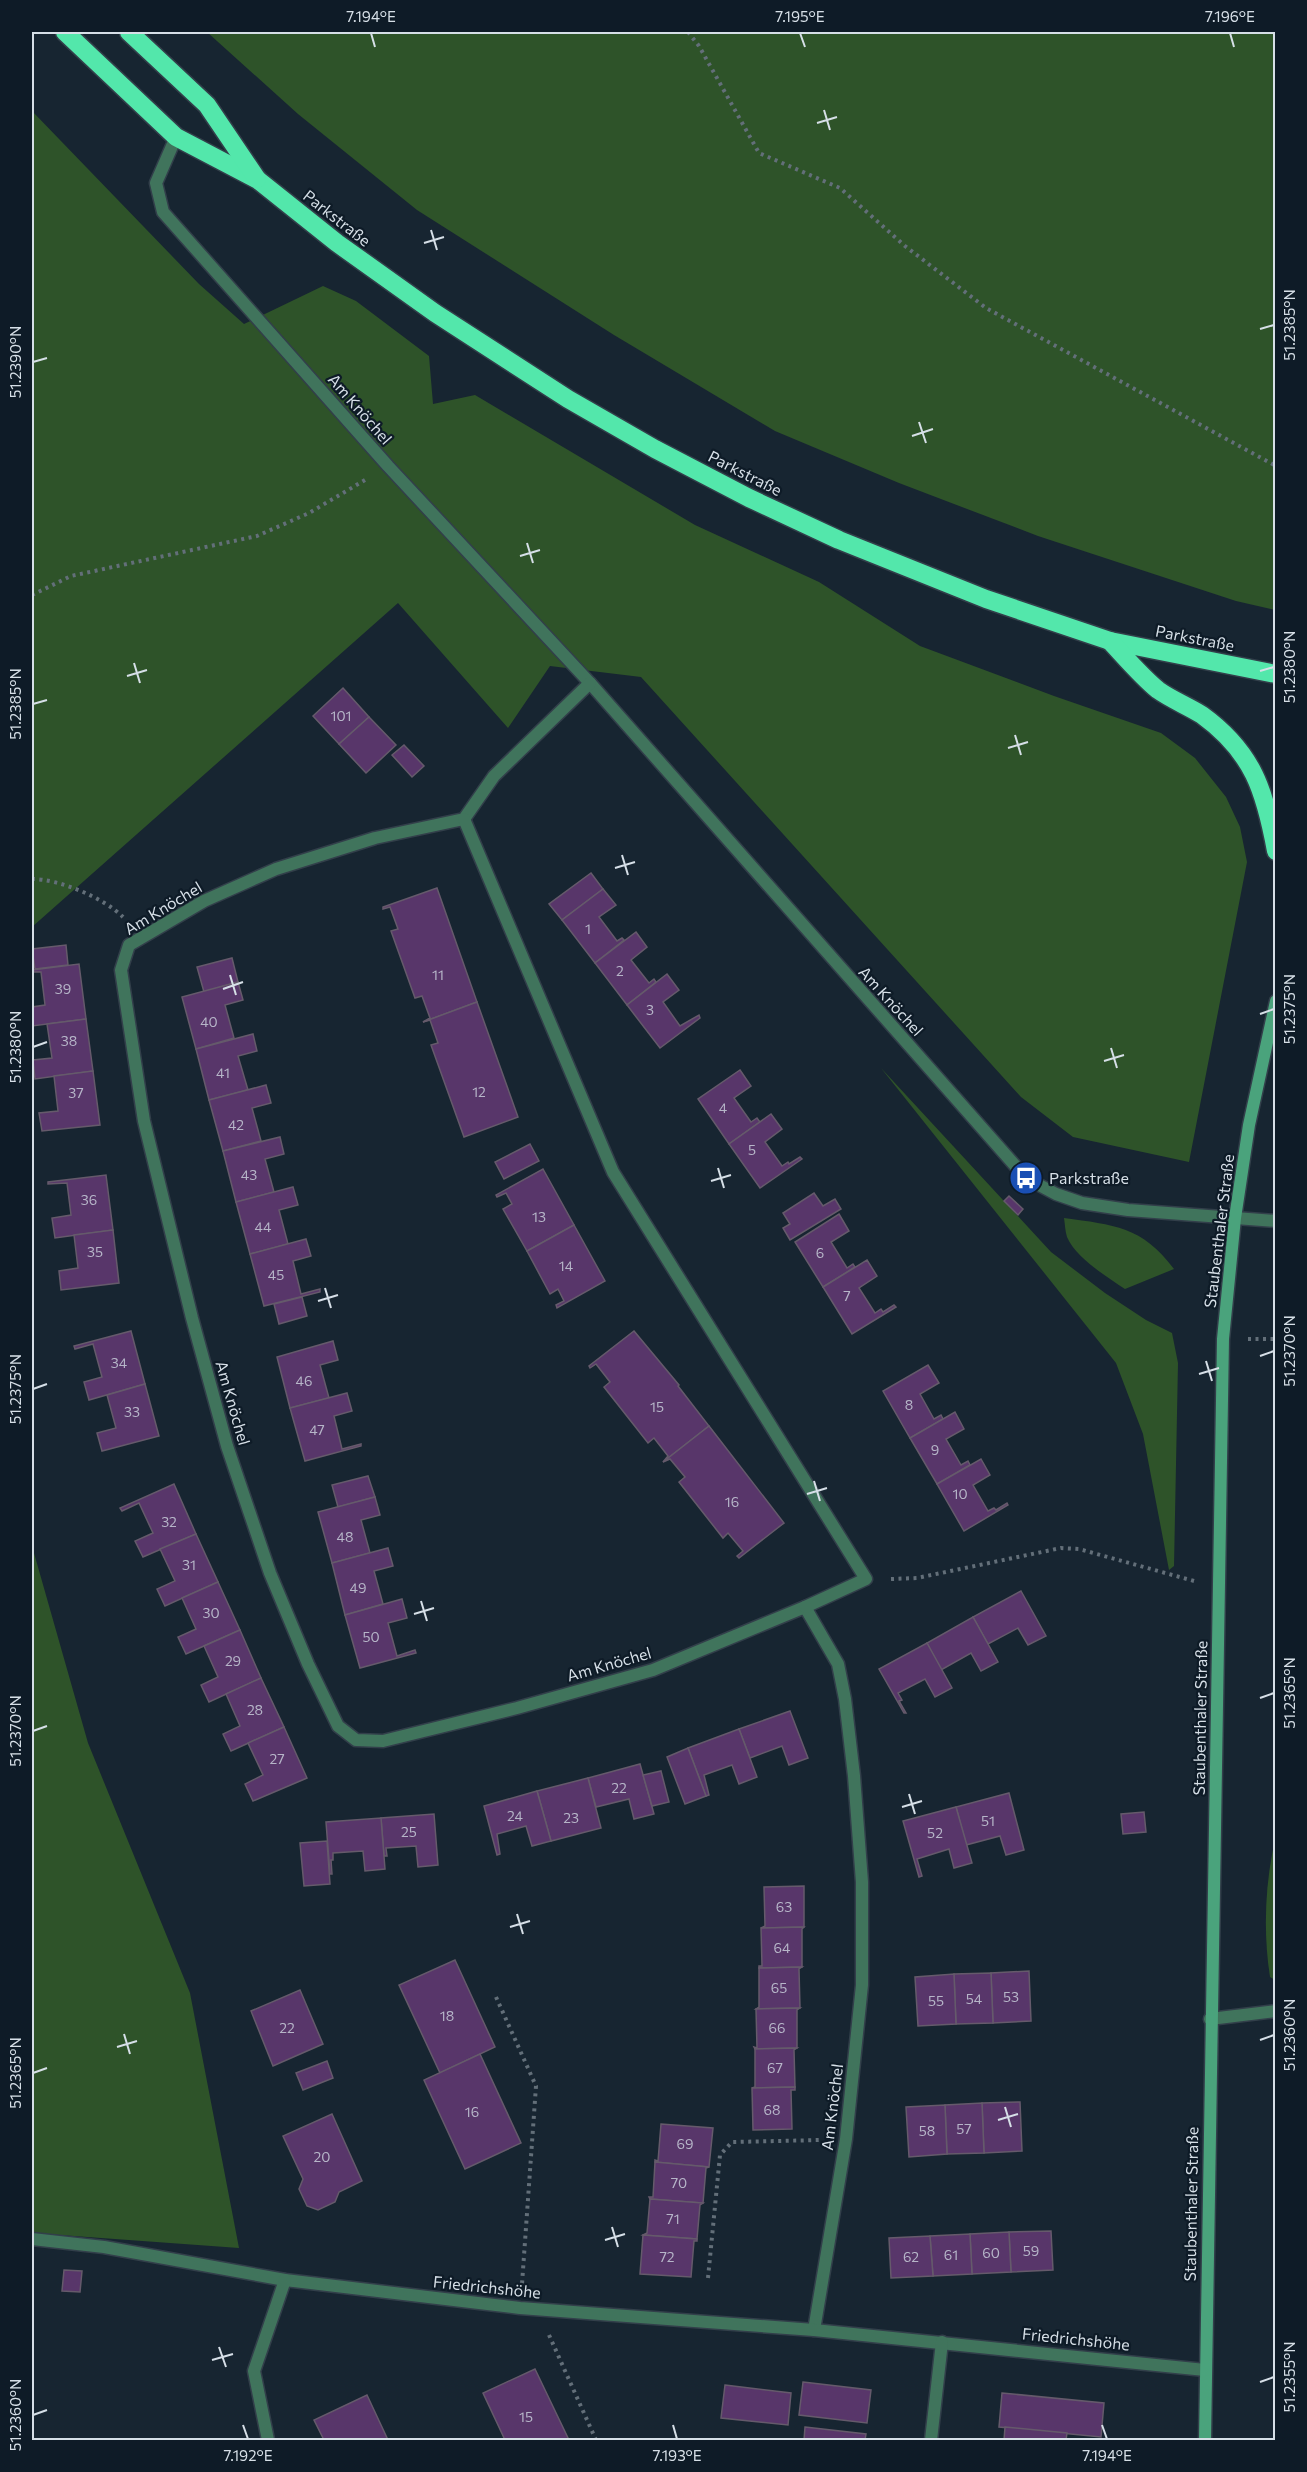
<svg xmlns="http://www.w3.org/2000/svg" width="1307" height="2472" font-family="Commissioner,sans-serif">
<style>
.green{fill:#2e5329}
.building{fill:#58366a;stroke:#655a6b;stroke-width:1.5}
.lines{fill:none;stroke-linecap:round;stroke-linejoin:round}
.street-casing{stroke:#323f4a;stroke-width:15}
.secondary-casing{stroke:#323f4a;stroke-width:15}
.highway-casing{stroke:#323f4a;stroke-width:21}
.path{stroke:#636f79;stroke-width:4;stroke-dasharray:3 4.5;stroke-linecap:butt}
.street{stroke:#40745c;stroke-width:12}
.secondary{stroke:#4aa37c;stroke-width:12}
.highway{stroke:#53e7ab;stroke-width:18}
.ticks{fill:none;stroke:#d6dfe7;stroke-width:2}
.labels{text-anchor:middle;stroke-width:4.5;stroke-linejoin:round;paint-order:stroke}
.number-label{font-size:14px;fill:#b6b5c8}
.street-label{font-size:16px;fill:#d6dfe7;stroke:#0e1b27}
.poi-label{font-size:16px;fill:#d6dfe7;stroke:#0e1b27;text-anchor:start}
.neatline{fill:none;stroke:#d6dfe7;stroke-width:2}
.ticks-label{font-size:15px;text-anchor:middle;fill:#d6dfe7}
</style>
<rect width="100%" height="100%" fill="#172531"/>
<g class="green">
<polygon points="207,32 1275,32 1275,610 1236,601 1038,536 899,483 775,431 614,335 417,210 298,114"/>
<polygon points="32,111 199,284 244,324 323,286 356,301 429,356 433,404 475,395 695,525 819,582 920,646 1054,696 1161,733 1195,758 1226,797 1240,827 1247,862 1189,1162 1073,1137 1021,1097 641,677 550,666 508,728 398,603 32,927"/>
<polygon points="881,1068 1051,1252 1105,1293 1146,1320 1172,1333 1178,1363 1174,1566 1169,1570 1143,1434 1116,1363"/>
<path d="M1064 1218C1114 1225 1142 1226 1174 1269L1125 1289C1107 1277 1076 1258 1067 1237 1065 1231 1065 1224 1064 1218Z"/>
<polygon points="32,1546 88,1743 190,1993 239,2248 32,2233"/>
<path d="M1275 1840V1980L1270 1977C1263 1932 1265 1884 1275 1840Z"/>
</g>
<g class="building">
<polygon points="343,688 369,717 339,744 313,716"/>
<polygon points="369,717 396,745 366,773 339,744"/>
<polygon points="404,745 424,766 412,777 392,755"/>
<polygon points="591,873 603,889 562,920 549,904"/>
<polygon points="437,888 477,1002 423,1022 430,1018 422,996 415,998 391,931 398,929 390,907 383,909 383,907"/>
<polygon points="603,889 616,905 599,917 617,941 622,938 624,940 595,963 562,920"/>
<polygon points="636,932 647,947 631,960 649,983 654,979 656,982 627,1005 595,963"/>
<polygon points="66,945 68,965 35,969 32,949"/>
<polygon points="232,958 238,982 204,992 197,967"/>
<polygon points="79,964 86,1019 32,1026 32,1007 45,1005 41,972 32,972 32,970"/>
<polygon points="667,974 679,990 663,1002 680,1026 699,1015 700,1018 660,1048 627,1005"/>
<polygon points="238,982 243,1000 225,1005 234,1038 196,1049 182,997"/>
<polygon points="477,1002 518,1117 464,1137 431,1045 438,1043 430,1020 423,1022"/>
<polygon points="86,1019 93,1071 35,1079 33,1060 52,1058 47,1024"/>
<polygon points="253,1034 257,1051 238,1056 248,1090 209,1100 196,1049"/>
<polygon points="740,1070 751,1086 734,1098 751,1122 757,1118 760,1122 729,1144 698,1099"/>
<polygon points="93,1071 100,1125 42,1131 39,1113 58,1111 54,1076"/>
<polygon points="266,1085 271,1103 252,1108 261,1141 223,1151 209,1100"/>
<polygon points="771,1114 782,1129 765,1142 782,1166 788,1162 789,1164 800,1157 802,1159 760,1188 729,1144"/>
<polygon points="280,1137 284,1154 265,1159 274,1192 236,1202 223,1151"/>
<polygon points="530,1144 539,1161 504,1179 495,1162"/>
<polygon points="543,1169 574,1225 527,1251 503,1209 512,1204 506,1193 497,1197 496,1195"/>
<polygon points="106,1175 113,1230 55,1238 52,1218 71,1215 67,1183 48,1184 48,1182"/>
<polygon points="293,1187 298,1205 279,1210 288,1244 250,1254 236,1202"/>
<polygon points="814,1193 823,1206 835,1199 841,1209 790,1240 783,1228 790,1224 783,1213"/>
<polygon points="1009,1196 1023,1209 1018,1215 1004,1201"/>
<polygon points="839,1214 849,1231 831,1242 847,1268 853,1264 855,1267 823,1287 795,1242"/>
<polygon points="574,1225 605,1281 557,1308 556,1305 564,1301 558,1289 550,1294 527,1251"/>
<polygon points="113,1230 119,1283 61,1290 59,1271 78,1268 74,1235"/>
<polygon points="306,1239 311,1256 293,1261 301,1294 320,1289 320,1292 264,1306 250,1254"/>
<polygon points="867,1260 877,1276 859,1288 875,1313 881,1309 883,1312 894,1305 896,1307 852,1334 823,1287"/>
<polygon points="302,1297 307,1316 279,1324 274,1304"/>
<polygon points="131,1331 145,1384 89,1400 84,1382 102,1377 93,1344 75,1349 74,1346"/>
<polygon points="634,1331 679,1385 678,1386 709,1426 663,1462 668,1456 654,1438 648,1443 604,1387 610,1382 596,1364 590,1368 589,1366"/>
<polygon points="333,1341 338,1360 320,1365 329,1398 290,1408 277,1357"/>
<polygon points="928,1365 939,1383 920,1394 934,1419 941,1415 943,1419 910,1438 883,1391"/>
<polygon points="145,1384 159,1436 102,1451 97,1433 116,1428 107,1395"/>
<polygon points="347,1393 352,1411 334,1416 342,1449 361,1444 361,1446 305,1461 290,1408"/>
<polygon points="955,1412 964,1429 946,1439 961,1465 968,1461 970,1465 937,1484 910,1438"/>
<polygon points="709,1426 784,1523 739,1558 737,1556 743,1551 728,1533 723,1538 679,1482 685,1477 670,1459 663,1462"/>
<polygon points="981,1459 990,1475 973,1485 988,1511 994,1508 996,1510 1007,1503 1008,1505 964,1531 937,1484"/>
<polygon points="368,1476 375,1497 338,1507 332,1485"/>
<polygon points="174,1484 196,1534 143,1557 135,1541 153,1533 139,1503 122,1511 120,1508"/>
<polygon points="375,1497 380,1515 361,1520 370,1553 332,1563 318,1512"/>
<polygon points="196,1534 218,1582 165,1606 157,1589 175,1581 160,1549"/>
<polygon points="388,1548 393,1566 374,1571 383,1604 345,1615 332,1563"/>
<polygon points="218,1582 240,1630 186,1654 178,1637 196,1629 182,1598"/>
<polygon points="1021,1591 1046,1636 1028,1645 1018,1628 988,1644 973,1617"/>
<polygon points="402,1599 407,1618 388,1623 397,1656 415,1650 416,1653 360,1668 345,1615"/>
<polygon points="973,1617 998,1662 981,1671 971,1653 941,1670 927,1643"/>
<polygon points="240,1630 261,1678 209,1702 201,1685 218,1677 204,1646"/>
<polygon points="927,1643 952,1688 935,1697 925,1679 898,1693 902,1700 899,1701 906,1713 904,1713 879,1669"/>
<polygon points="261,1678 284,1727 231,1751 223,1734 240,1726 226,1694"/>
<polygon points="790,1711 808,1758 789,1765 782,1746 750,1758 739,1729"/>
<polygon points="284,1727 307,1778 253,1801 245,1784 263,1775 248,1743"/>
<polygon points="739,1729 757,1777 739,1784 732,1765 704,1775 709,1795 706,1796 688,1748"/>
<polygon points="688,1748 706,1796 685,1804 667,1757"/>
<polygon points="640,1764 654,1814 634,1819 629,1799 596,1807 588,1778"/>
<polygon points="661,1771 669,1802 652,1806 643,1775"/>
<polygon points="588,1778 601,1828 551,1841 537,1791"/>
<polygon points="537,1791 551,1841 532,1846 526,1826 497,1834 500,1854 497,1855 484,1806"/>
<polygon points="1009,1793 1024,1850 1006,1855 1000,1836 966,1845 956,1807"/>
<polygon points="956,1807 972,1863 954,1868 949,1849 917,1859 922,1876 919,1877 903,1821"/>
<polygon points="1144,1812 1146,1832 1123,1834 1121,1814"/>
<polygon points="434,1814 438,1865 418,1867 416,1846 386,1848 387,1856 384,1856 381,1818"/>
<polygon points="381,1818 385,1869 365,1871 363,1851 333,1853 333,1860 331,1860 332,1874 330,1874 326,1822"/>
<polygon points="327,1841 330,1884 304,1886 300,1843"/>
<polygon points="804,1886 804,1927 761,1928 765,1926 764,1887"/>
<polygon points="804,1927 802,1929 802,1967 759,1968 759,1966 762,1966 761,1928"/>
<polygon points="455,1960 495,2047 440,2073 399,1985"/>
<polygon points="802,1967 799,1969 800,2008 756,2009 759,2007 759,1968"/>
<polygon points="1029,1971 1031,2021 993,2023 991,1973"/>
<polygon points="991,1973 993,2023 956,2024 954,1974"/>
<polygon points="954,1974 956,2024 918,2026 915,1977"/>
<polygon points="300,1990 323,2044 273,2066 251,2011"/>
<polygon points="800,2008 797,2010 797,2048 755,2049 754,2047 757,2048 756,2009"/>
<polygon points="797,2048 794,2050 795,2087 752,2088 755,2087 755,2049"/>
<polygon points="480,2054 521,2143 465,2169 424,2080"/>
<polygon points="327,2061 333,2078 303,2090 296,2073"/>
<polygon points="795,2087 795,2090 791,2090 792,2129 753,2130 752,2088"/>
<polygon points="1020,2102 1022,2151 984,2153 982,2103"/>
<polygon points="982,2103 984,2153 947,2154 945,2105"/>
<polygon points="945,2105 947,2154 909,2157 906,2107"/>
<polygon points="332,2114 362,2181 339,2192 335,2202 318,2210 307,2206 299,2189 303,2179 283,2136"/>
<polygon points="661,2124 713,2128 709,2167 655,2162 655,2160 658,2161"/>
<polygon points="655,2162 709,2167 706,2168 703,2203 650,2199 649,2197 653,2197"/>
<polygon points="650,2199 703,2203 700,2205 697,2239 643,2235 647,2233"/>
<polygon points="1051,2231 1053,2270 1011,2272 1009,2232"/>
<polygon points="1009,2232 1011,2272 972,2274 970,2234"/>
<polygon points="970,2234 972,2274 933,2276 930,2236"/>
<polygon points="643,2235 697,2239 697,2241 694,2241 691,2277 640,2274"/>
<polygon points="930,2236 933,2276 891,2278 889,2238"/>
<polygon points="64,2270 82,2271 80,2292 62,2291"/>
<polygon points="535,2369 569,2440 505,2440 483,2393"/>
<polygon points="803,2382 871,2390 867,2423 799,2415"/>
<polygon points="725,2385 791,2393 788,2425 721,2418"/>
<polygon points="1002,2393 1104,2403 1101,2437 999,2427"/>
<polygon points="367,2395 388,2440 324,2440 314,2420"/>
<polygon points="805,2427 866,2434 865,2440 804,2440"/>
<polygon points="1005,2427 1067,2433 1066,2440 1004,2440"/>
</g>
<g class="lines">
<defs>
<g id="street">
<polyline points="176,137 156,183 163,212 388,466 590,683 1026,1178 1056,1194 1082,1203 1128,1210 1276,1221"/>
<polyline points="590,683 494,776 464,819 375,838 276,869 204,901 129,945 121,970 144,1121 192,1318 227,1446 270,1573 308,1664 338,1726 356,1740 383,1741 517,1708 653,1670 805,1607 838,1664 845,1699 854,1776 862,1882 862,1985 846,2139 814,2330"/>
<polyline points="464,819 613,1172 866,1579 805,1607"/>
<polyline points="1210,2019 1276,2011"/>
<polyline points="32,2239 104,2247 285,2280 520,2308 814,2330 1205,2370"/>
<polyline points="268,2440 254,2371 285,2280"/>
<polyline points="931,2440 942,2342"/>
</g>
<polyline id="secondary" points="1205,2440 1223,1339 1235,1218 1249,1125 1276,1001"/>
<g id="highway">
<polyline points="65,32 176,137 258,180 337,243 435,313 568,399 655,449 749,498 839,540 986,599 1110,641 1276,674"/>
<polyline points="129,32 207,105 257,179"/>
<path d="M1110 641C1125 657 1141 676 1158 690 1172 700 1188 706 1202 715 1253 752 1265 791 1276 851"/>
</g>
</defs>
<use href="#street" class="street-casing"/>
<use href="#secondary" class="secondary-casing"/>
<use href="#highway" class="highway-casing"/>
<g class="path">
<polyline points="688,32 699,46 759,153 840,188 905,246 986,308 1276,466"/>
<polyline points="32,595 71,576 257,536 309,513 365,480"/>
<path d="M32 879C59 879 104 898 123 917"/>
<polyline points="1248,1339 1276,1339"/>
<polyline points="891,1579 917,1578 1061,1548 1079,1549 1194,1581"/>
<polyline points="496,1997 536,2086 522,2284"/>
<polyline points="708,2278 720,2155 732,2142 821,2140"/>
<polyline points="549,2335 596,2440"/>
</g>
<use href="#street" class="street"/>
<use href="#secondary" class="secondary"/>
<use href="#highway" class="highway"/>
</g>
<path class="ticks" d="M371 33 375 47M800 33 805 47M1230 33 1234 47M824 110 830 130M817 123 837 117M431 230 437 250M424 243 444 237M1260 329 1274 325M33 362 47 358M919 422 926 443M912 436 933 429M527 543 533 563M520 556 540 550M134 663 140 683M1260 671 1274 667M127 676 147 670M33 704 47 700M1015 735 1021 755M1008 748 1028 742M622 855 628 875M615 868 635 862M230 975 236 995M223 989 243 982M1260 1014 1274 1009M33 1047 47 1042M1111 1048 1117 1068M1104 1061 1124 1055M718 1168 724 1188M711 1181 731 1175M325 1288 331 1308M318 1301 338 1295M1260 1356 1274 1351M1206 1361 1212 1381M1199 1374 1219 1368M33 1389 47 1384M814 1481 820 1501M807 1494 827 1488M421 1601 427 1621M414 1614 434 1608M1260 1698 1274 1693M33 1731 47 1726M909 1794 915 1814M902 1807 922 1801M517 1914 523 1934M510 1927 530 1921M124 2034 130 2054M1260 2040 1274 2035M117 2047 137 2041M33 2073 47 2068M1005 2107 1011 2127M998 2120 1018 2114M612 2227 618 2247M605 2240 625 2234M219 2347 226 2367M212 2360 233 2354M1260 2382 1274 2377M33 2415 47 2410M243 2425 248 2439M673 2425 677 2439M1102 2425 1107 2439"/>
<defs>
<symbol id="bus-disc" viewBox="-11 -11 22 22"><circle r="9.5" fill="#1a4fb4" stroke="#0e1b27"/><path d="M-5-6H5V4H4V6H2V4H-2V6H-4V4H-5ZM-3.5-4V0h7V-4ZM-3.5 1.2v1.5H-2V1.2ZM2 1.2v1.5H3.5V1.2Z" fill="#fff"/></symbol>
</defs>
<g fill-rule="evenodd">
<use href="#bus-disc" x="1007" y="1159" width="38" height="38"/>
</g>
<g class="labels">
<g class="number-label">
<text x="341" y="721">101</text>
<text x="588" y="934">1</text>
<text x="620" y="976">2</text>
<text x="438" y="980">11</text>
<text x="63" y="994">39</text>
<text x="650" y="1015">3</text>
<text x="209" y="1027">40</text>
<text x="69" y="1046">38</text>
<text x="223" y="1078">41</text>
<text x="479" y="1097">12</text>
<text x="76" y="1098">37</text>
<text x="723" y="1113">4</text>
<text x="236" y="1130">42</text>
<text x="752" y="1155">5</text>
<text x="249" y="1180">43</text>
<text x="89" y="1205">36</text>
<text x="539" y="1222">13</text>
<text x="263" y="1232">44</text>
<text x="95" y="1257">35</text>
<text x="820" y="1258">6</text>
<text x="566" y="1271">14</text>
<text x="276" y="1280">45</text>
<text x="847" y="1301">7</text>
<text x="119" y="1368">34</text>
<text x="304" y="1386">46</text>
<text x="909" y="1410">8</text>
<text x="657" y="1412">15</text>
<text x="132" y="1417">33</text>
<text x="317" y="1435">47</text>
<text x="935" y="1455">9</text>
<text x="960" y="1499">10</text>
<text x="732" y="1507">16</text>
<text x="169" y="1527">32</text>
<text x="345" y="1542">48</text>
<text x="189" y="1570">31</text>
<text x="358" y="1593">49</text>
<text x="211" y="1618">30</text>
<text x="371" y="1642">50</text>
<text x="233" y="1666">29</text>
<text x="255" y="1715">28</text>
<text x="277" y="1764">27</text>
<text x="619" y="1793">22</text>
<text x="515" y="1821">24</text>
<text x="571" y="1823">23</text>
<text x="988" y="1826">51</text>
<text x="409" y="1837">25</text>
<text x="935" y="1838">52</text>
<text x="784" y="1912">63</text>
<text x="782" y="1953">64</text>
<text x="779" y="1993">65</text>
<text x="1011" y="2002">53</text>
<text x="974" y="2004">54</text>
<text x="936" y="2006">55</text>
<text x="447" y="2021">18</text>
<text x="287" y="2033">22</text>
<text x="777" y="2033">66</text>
<text x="775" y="2073">67</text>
<text x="772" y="2115">68</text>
<text x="472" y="2117">16</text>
<text x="964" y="2134">57</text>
<text x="927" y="2136">58</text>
<text x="685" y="2149">69</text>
<text x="322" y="2162">20</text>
<text x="679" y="2188">70</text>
<text x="673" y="2224">71</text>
<text x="1031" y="2256">59</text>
<text x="991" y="2258">60</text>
<text x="951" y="2260">61</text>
<text x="667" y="2262">72</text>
<text x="911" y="2262">62</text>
<text x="526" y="2422">15</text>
</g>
<g class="street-label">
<text transform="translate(337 218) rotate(38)" y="6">Parkstraße</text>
<text transform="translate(360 409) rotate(49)" y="6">Am Knöchel</text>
<text transform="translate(745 473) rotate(27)" y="6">Parkstraße</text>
<text transform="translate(1195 638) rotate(11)" y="6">Parkstraße</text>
<text transform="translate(163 908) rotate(-31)" y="6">Am Knöchel</text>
<text transform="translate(891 1001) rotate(48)" y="6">Am Knöchel</text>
<text transform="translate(1219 1231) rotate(-83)" y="6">Staubenthaler Straße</text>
<text transform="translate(233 1403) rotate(74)" y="6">Am Knöchel</text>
<text transform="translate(609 1664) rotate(-16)" y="6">Am Knöchel</text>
<text transform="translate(1200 1718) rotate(-89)" y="6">Staubenthaler Straße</text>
<text transform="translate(832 2107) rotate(-83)" y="6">Am Knöchel</text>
<text transform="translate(1191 2204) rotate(-89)" y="6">Staubenthaler Straße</text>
<text transform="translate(487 2287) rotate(6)" y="6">Friedrichshöhe</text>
<text transform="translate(1076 2339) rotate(6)" y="6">Friedrichshöhe</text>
</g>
<g class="poi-label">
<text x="1049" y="1184">Parkstraße</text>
</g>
</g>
<rect width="1307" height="2472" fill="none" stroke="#0e1b27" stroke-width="66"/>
<rect x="33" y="33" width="1241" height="2406" class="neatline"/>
<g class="ticks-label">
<text x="371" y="22">7.194°E</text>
<text x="800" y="22">7.195°E</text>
<text x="1230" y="22">7.196°E</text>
<text transform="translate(1290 325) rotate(-90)" y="5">51.2385°N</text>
<text transform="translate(16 362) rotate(-90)" y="5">51.2390°N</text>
<text transform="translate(1290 667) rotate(-90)" y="5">51.2380°N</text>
<text transform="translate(16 704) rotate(-90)" y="5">51.2385°N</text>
<text transform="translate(1290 1009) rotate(-90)" y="5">51.2375°N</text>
<text transform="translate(16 1047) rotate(-90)" y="5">51.2380°N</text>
<text transform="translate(1290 1351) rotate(-90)" y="5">51.2370°N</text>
<text transform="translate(16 1389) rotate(-90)" y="5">51.2375°N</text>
<text transform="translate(1290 1693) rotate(-90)" y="5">51.2365°N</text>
<text transform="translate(16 1731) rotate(-90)" y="5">51.2370°N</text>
<text transform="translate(1290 2035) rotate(-90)" y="5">51.2360°N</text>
<text transform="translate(16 2073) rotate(-90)" y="5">51.2365°N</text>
<text transform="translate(1290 2377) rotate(-90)" y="5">51.2355°N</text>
<text transform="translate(16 2415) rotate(-90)" y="5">51.2360°N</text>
<text x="248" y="2461">7.192°E</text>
<text x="677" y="2461">7.193°E</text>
<text x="1107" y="2461">7.194°E</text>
</g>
</svg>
